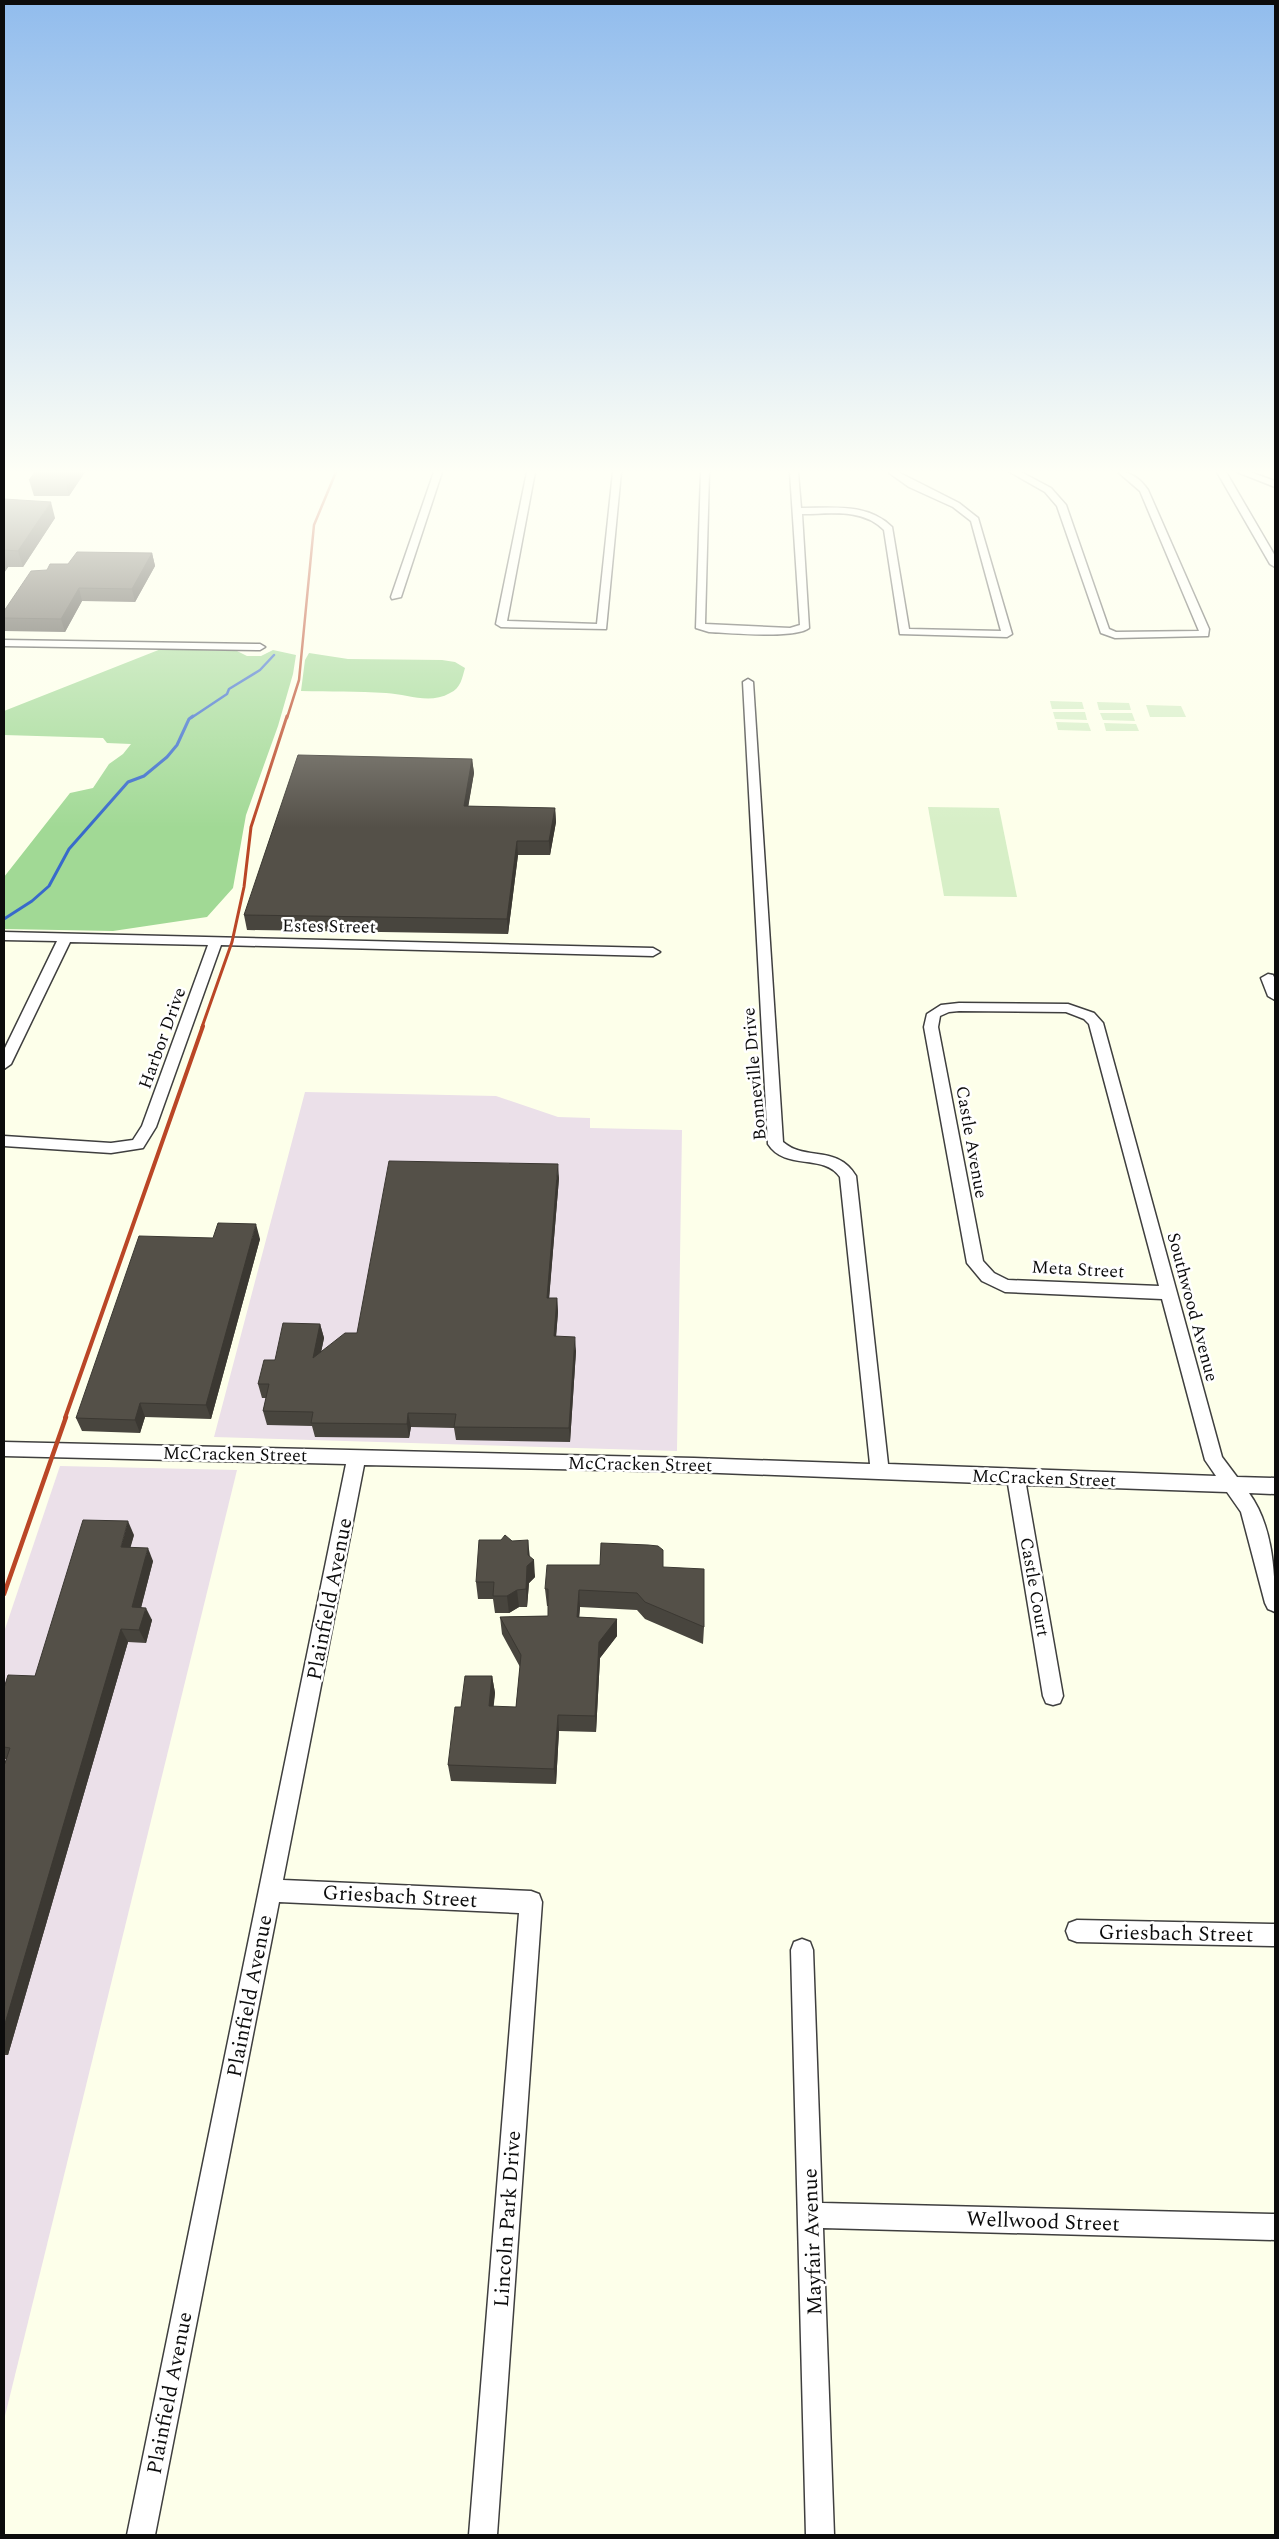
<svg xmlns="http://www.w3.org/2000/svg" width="1279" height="2539" font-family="Spectral,serif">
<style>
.industrial{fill:#ebe0e9}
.forest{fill:#a1d995}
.pitch{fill:#d7efc7}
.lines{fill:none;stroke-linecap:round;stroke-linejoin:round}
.stream-far1{stroke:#386acb;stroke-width:2.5}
.stream{stroke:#386acb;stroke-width:3}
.minor-casing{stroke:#3f3f3f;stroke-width:3}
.minor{fill:#fff;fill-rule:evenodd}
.rail-far3{stroke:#ba4626;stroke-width:2.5}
.rail-far2{stroke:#ba4626;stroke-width:3}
.rail-far1{stroke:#ba4626;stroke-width:4}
.rail{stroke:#ba4626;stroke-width:4.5}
.wall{fill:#48453e}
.shaded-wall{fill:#3b3832}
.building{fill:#545048;stroke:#3b3832}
.labels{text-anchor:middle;stroke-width:5;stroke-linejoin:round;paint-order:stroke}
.street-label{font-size:18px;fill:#0c0c0c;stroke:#fff}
.near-street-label{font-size:21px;fill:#0c0c0c;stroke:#fff}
</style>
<rect width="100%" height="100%" fill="#fdffea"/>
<g class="industrial">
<polygon points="305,1092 496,1096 558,1117 590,1118 590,1128 682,1130 677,1451 214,1437"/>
<polygon points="60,1466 237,1470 4,2420 4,1632"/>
</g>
<g class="forest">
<polygon points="161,649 237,651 247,656 261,656 273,650 296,655 293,674 278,726 246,815 233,888 207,917 113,931 4,929 4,877 70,793 93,788 109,764 123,754 131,744 107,743 103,738 4,735 4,711"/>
<path d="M309 653 348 659 442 660 455 662 465 668C462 678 461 688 450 693 429 705 408 694 386 693 358 691 330 692 301 691L305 660Z"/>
</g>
<g class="pitch">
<polygon points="1050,701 1082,702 1084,709 1052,709"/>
<polygon points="1097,702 1129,703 1131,710 1099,710"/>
<polygon points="1146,705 1181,706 1186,717 1150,717"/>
<polygon points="1053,712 1085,712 1087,720 1055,719"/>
<polygon points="1100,713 1132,713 1135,721 1103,720"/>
<polygon points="1056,722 1088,723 1091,731 1058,730"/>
<polygon points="1104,723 1136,724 1139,731 1106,731"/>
<polygon points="928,807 999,808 1017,897 944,896"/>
</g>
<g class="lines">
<polyline class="stream-far1" points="191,718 227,694 229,689 260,670 274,655"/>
<polyline class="stream" points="4,919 32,901 49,886 69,849 128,782 144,776 167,757 177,745 189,719 193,716"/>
<defs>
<g id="minor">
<polygon points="434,472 442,472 401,597 392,599 391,597"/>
<polygon points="527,472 535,472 507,621 597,624 613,472 621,472 606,629 501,627 496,624"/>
<path d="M701 472H709L705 624 790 628 800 625 790 472H798L801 508C833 508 868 503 892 527L909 629 1001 631 971 521 953 507 909 487 888 472H898L959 503 978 518 1012 634 1007 637 900 634 884 530C863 508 830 514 802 514L809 628C795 639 729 633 709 632L696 628Z"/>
<path d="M1010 472H1021L1051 488 1066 505 1109 629 1116 632 1199 631 1140 491 1118 472C1132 472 1140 479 1148 490L1209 629 1208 636 1115 638 1101 633 1057 506 1045 492Z"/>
<polygon points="1217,472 1226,472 1275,556 1275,567 1270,564"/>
<polygon points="1237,472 1250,472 1275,481 1275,487"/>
<polygon points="4,640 260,644 265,647 260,650 4,646"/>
<path d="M748 679 753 682 783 1142C806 1162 837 1144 856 1176L888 1464 1216 1476 1205 1460 1162 1299 1005 1292 982 1281 967 1263 924 1027 927 1014 941 1005 959 1003 1068 1004 1094 1013 1103 1023 1222 1457 1237 1477 1275 1478V1494L1249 1493C1273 1526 1275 1572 1275 1612L1268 1609 1265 1603 1241 1512 1227 1492 1026 1485 1063 1696 1060 1703 1053 1705 1046 1703 1043 1696 1008 1484 694 1472 364 1465 283 1880 531 1891 539 1894 542 1902 497 2535H469L519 1913 279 1902 155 2535H127L346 1464 4 1456V1442L694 1458 870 1464 840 1177C824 1153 785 1171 768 1144L743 682ZM959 1011 1066 1012 1084 1019 1089 1024 1159 1286 1008 1280 994 1273 983 1261 938 1027 940 1016 949 1012Z"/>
<polygon points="4,932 653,948 660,952 653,956 221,945 156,1127 143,1148 111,1153 4,1146 4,1136 111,1143 133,1140 142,1126 208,945 70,942 11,1064 4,1069 4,1050 57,941 4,940"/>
<polygon points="1268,974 1273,975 1275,979 1275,1000 1268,996 1261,978"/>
<polygon points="1077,1920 1275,1924 1275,1946 1077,1942 1069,1939 1066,1931 1069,1923"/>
<polygon points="802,1939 810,1942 813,1950 822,2203 1275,2214 1275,2240 823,2228 834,2535 806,2535 791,1950 794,1942"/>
</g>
</defs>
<use href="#minor" class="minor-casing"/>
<use href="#minor" class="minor"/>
<polyline class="rail-far3" points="287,718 299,680 314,525 336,472"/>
<polyline class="rail-far2" points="202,1027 232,942 244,887 251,827 287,716"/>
<polyline class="rail-far1" points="65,1418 203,1026"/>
<polyline class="rail" points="4,1594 66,1417"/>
</g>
<g class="wall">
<polygon points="85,472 69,496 34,496 29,480"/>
<polygon points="4,499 55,518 23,567 8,567 4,573"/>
<polygon points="152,553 155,566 135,602 82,601 65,632 4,631 4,611 47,570 68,564"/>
<polygon points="472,759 474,773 468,806 555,808 556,822 550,855 518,855 508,934 247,930 244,915"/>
<polygon points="559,1178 549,1298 557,1298 558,1312 556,1336 576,1351 570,1442 456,1440 454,1428 411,1427 409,1438 315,1437 312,1426 267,1425 263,1411 266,1398 262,1398 258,1384 275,1360 320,1324 324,1338 321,1352 357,1333"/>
<polygon points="213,1238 260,1239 211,1419 145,1417 140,1433 82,1431 76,1418"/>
<polygon points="134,1535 130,1547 153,1561 141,1607 152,1620 146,1643 128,1642 8,2055 4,2055 4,1766 6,1759 4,1759 4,1688 35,1676"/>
<polygon points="530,1557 535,1577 529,1583 527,1607 519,1607 509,1613 495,1613 493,1599 478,1599 476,1582"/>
<polygon points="663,1567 704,1627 703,1644 645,1619 637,1610 580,1607 579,1617 617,1619 617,1636 600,1658 596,1732 559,1731 556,1784 451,1781 448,1765 461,1707 492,1676 495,1693 493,1707 516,1707 520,1667 502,1634 500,1617 548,1616 548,1606 547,1606 545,1589"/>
</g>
<g class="shaded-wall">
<polygon points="70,472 85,472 69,496 65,480"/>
<polygon points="51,502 55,518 23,567 18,551"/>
<polygon points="4,551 8,567 4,573"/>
<polygon points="152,553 155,566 135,602 132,589"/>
<polygon points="79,588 82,601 65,632 61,619"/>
<polygon points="472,759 474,773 466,820 464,806"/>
<polygon points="555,808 556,822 550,855 549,841"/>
<polygon points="517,841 518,855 508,934 507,919"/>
<polygon points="558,1164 559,1178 548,1312 547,1298"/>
<polygon points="256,1224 260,1239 211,1419 206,1405"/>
<polygon points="557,1298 558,1312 555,1350 554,1336"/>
<polygon points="320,1324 324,1338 317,1372 313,1358"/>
<polygon points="575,1337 576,1351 570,1442 569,1428"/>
<polygon points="140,1403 145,1417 140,1433 135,1420"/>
<polygon points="408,1413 411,1427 409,1438 407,1424"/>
<polygon points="128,1521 134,1535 127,1560 121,1547"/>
<polygon points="528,1540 530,1558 534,1560 535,1577 529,1583 527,1607 526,1589 528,1555"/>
<polygon points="148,1548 153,1561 138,1620 132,1607"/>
<polygon points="517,1590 519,1607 509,1613 507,1596"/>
<polygon points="579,1590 580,1607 578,1633 577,1617"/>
<polygon points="146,1608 152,1620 146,1643 139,1630"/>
<polygon points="617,1619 617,1636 600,1658 596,1732 595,1716 599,1642"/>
<polygon points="121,1629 128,1642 8,2055 4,2051 4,2027"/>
<polygon points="492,1676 495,1693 492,1723 489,1706"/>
<polygon points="558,1715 559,1731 556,1784 554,1769"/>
</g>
<g class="building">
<polygon points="35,472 70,472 65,480 29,480"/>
<polygon points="4,499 51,502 18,551 4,550"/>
<polygon points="77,552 152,553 132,589 79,588 61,619 4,618 4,611 31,571 47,570 50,564 68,564"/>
<polygon points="298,755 472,759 464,806 555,808 549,841 517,841 507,919 244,915"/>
<polygon points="389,1161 558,1164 547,1298 557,1298 554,1336 575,1337 569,1428 454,1427 456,1414 408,1413 407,1424 311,1423 313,1412 263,1411 269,1384 258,1384 264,1360 275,1360 283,1323 320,1324 313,1358 345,1333 357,1333"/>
<polygon points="218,1223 256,1224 206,1405 140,1403 135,1420 76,1418 139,1236 213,1238"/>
<polygon points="83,1520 128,1521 121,1547 148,1548 132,1607 146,1608 139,1630 121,1629 4,2027 4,1766 10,1748 4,1747 4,1688 8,1675 35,1676"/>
<polygon points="505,1535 512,1541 528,1540 528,1555 534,1560 527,1566 526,1589 517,1590 507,1596 493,1596 494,1582 476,1582 479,1540 501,1540"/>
<polygon points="601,1543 648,1545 658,1546 663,1550 663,1567 704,1569 704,1627 645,1602 637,1593 579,1590 577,1617 617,1619 599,1642 595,1716 558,1715 554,1769 448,1765 455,1707 461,1707 465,1676 492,1676 489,1706 516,1707 521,1655 500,1617 548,1616 548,1589 545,1589 547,1565 600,1565"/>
</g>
<linearGradient id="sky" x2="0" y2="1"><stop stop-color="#91bced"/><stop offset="0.57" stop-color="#fefff6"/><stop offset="1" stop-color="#fefff6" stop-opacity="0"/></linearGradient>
<rect width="1279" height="828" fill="url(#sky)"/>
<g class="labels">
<g class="street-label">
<text transform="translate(329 926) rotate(1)" y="6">Estes Street</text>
<text transform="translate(162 1038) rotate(-70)" y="6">Harbor Drive</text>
<text transform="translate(754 1074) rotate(-95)" y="6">Bonneville Drive</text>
<text transform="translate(972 1142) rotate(80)" y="6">Castle Avenue</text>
<text transform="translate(1078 1269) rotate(3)" y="6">Meta Street</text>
<text transform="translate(1193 1307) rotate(75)" y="6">Southwood Avenue</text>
<text transform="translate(235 1454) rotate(1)" y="6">McCracken Street</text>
<text transform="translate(640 1464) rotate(1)" y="6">McCracken Street</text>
<text transform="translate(1044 1478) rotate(2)" y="6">McCracken Street</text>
<text transform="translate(1035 1587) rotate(80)" y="6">Castle Court</text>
</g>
<g class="near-street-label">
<text transform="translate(329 1599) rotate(-79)" y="7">Plainfield Avenue</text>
<text transform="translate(400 1896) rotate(3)" y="7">Griesbach Street</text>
<text transform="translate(1176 1933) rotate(1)" y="7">Griesbach Street</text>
<text transform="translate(249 1996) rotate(-79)" y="7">Plainfield Avenue</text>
<text transform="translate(507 2219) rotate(-86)" y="7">Lincoln Park Drive</text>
<text transform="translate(1043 2221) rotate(2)" y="7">Wellwood Street</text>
<text transform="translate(812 2242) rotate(-92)" y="7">Mayfair Avenue</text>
<text transform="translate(169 2393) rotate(-79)" y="7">Plainfield Avenue</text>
</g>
</g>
<rect width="1279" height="2539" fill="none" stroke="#0c0c0c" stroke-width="10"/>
</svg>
